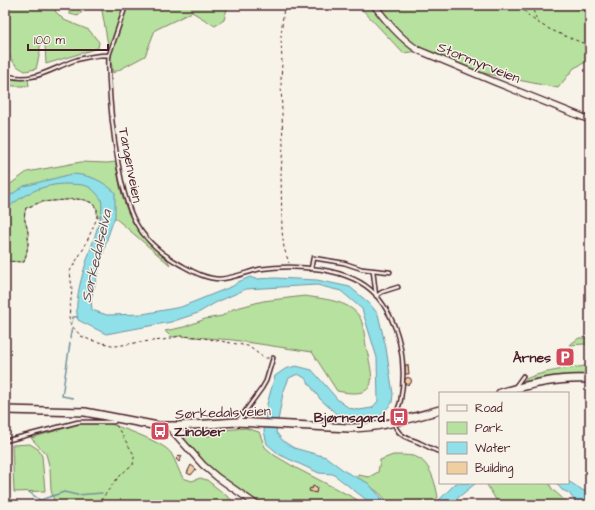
<svg xmlns="http://www.w3.org/2000/svg" width="595" height="510" font-family="'Architects Daughter',sans-serif">
<style>
.green{fill:#b6e19e;stroke:#808064}
.water{fill:#8fe0e9;stroke:#73939d}
.shadow{fill:#0003}
.lines{fill:none;stroke-linecap:round;stroke-linejoin:round}
.stream{stroke:#73939d;stroke-width:1.5}
.building{fill:#efcea0;stroke:#4a1f2b}
.service-casing{stroke:#4a1f2b;stroke-width:5.5}
.minor-casing{stroke:#4a1f2b;stroke-width:8}
.tertiary-casing{stroke:#4a1f2b;stroke-width:10}
.path{stroke:#4a1f2b;stroke-width:1;stroke-dasharray:3 3;stroke-linecap:butt}
.service{stroke:#f7f3e8;stroke-width:2.5}
.minor{stroke:#f7f3e8;stroke-width:5.5}
.tertiary{stroke:#f7f3e8;stroke-width:7}
.labels{text-anchor:middle;stroke-width:3;stroke-linejoin:round;paint-order:stroke}
.street-label{font-size:14px;fill:#4a1f2b;stroke:#f7f3e8}
.poi-label{font-size:14px;font-weight:bold;fill:#4a1f2b;stroke:#f7f3e8;text-anchor:end}
.water-label{font-size:15px;font-style:italic;fill:#5b4f5a;stroke:#f7f3e8}
</style>
<rect width="100%" height="100%" fill="#f7f3e8"/>
<filter id="ink" filterUnits="userSpaceOnUse"><feTurbulence type="fractalNoise" baseFrequency=".025" numOctaves="2"/><feDisplacementMap in="SourceGraphic" scale="8" xChannelSelector="R" yChannelSelector="G"/><feConvolveMatrix kernelMatrix="1 2 1 2 8 2 1 2 1" color-interpolation-filters="sRGB"/></filter>
<g filter="url(#ink)">
<g class="green">
<path d="M16 5H62H60L55 11 64 20 89 30 99 42 98 48 46 64 45 45 42 39 40 42V52L36 69 25 71C22 69 17 67 15 64 3 52 5 24 5 9Z"/>
<polygon points="66,5 86,5 86,8 78,16 70,14"/>
<polygon points="101,5 228,5 224,20 215,26 192,12 155,30 145,56 113,73"/>
<polygon points="358,5 590,5 590,60 574,68 558,88 483,73 427,50 403,53"/>
<polygon points="5,74 28,77 29,86 13,86 5,84"/>
<path d="M81 162 107 163 116 162C119 185 124 210 137 229 146 243 164 249 170 265L107 211 97 218V209L92 203 85 200 77 199 41 202 26 208C22 221 27 222 28 233 29 243 27 253 24 262L5 261V188L27 172Z"/>
<path d="M305 296C322 299 348 300 359 316 363 321 365 338 366 346 373 378 381 400 337 391L312 352 233 340 180 336 171 337 165 331 184 327 205 319 222 316 233 309 263 301Z"/>
<polygon points="579,338 590,338 590,346 585,344 569,345"/>
<path d="M585 366 590 367V373L585 375 556 376 522 384 521 383C528 373 571 368 585 366Z"/>
<path d="M96 419C111 424 163 441 171 453 176 461 178 470 183 478L192 481 200 478 207 480 238 505H55L51 490 50 469 46 454 31 438Z"/>
<polygon points="246,428 259,432 265,447 274,455 296,468 356,499 363,505 260,505 224,481 191,450 184,438 193,434 209,436 224,430"/>
<polygon points="30,444 38,449 42,456 45,491 14,492 12,445"/>
<path d="M393 455C400 455 407 455 413 456 430 460 435 482 438 497L431 505H390C379 491 374 488 357 481L358 475 369 477 378 472 380 460Z"/>
<polygon points="486,483 549,483 552,489 570,505 499,505"/>
</g>
<g class="water">
<path d="M72 174C90 175 101 180 115 192V216L107 239 91 299 92 310 107 315 143 314 181 307 233 286 238 282 250 277 255 279 275 278 317 280 350 287 369 303 378 314 386 348 393 394 392 403 380 416 364 421 342 419 320 399 305 378 298 374 289 378 283 393 276 432 283 441 294 448 326 457 346 472 368 483 388 505H373L333 474 319 473 280 455 267 444 264 431 267 404 275 376 285 369 296 366 312 370 338 400 349 408 359 410 372 408 378 401 377 358 362 309 341 291 317 285 246 289 215 303 198 313 171 322 106 334 78 320C72 296 89 256 96 232 99 222 104 210 101 199 100 198 98 195 97 194 88 183 81 185 67 184 43 184 22 194 5 211V199L24 186Z"/>
<polygon points="568,481 584,491 590,490 590,502 577,504 569,493 562,490 556,483 568,483"/>
<polygon points="456,483 476,483 449,505 434,505"/>
</g>
<polygon class="shadow" points="406,378 411,379 411,384 407,384"/>
<g class="lines">
<g class="stream">
<polyline points="72,323 73,317 77,317"/>
<polyline points="70,338 72,328"/>
<polyline points="70,343 62,396 73,398"/>
<polyline points="29,492 40,500"/>
<polyline points="5,505 12,505"/>
<polyline points="26,505 64,492 77,495 102,493"/>
</g>
</g>
<g class="building">
<polygon points="405,365 408,365 409,374 405,374"/>
<circle cx="408" cy="381" r="3.5"/>
<polygon points="180,455 182,456 179,462 176,459"/>
<polygon points="191,465 196,469 191,475 187,473"/>
<polygon points="313,486 317,488 316,493 309,491 310,488 312,489"/>
</g>
<g class="lines">
<defs>
<g id="service">
<polyline points="45,5 48,5"/>
<polyline points="109,55 126,5"/>
<path d="M5 75C33 84 50 69 76 60 87 57 98 55 109 55 108 62 109 69 109 77 110 105 113 134 118 162 126 211 136 240 181 265 194 272 206 279 220 279 234 278 247 272 260 269 294 264 350 267 375 294 400 322 407 362 401 398 400 409 391 417 396 428 401 438 412 439 420 443 427 446 433 450 440 452"/>
<polyline points="311,269 313,258 344,263 362,269 390,272"/>
<polyline points="373,271 376,296 382,292 398,287"/>
<polyline points="515,387 523,376"/>
<polyline points="238,421 262,388 266,381 273,358"/>
<polyline points="5,441 78,422 114,422 115,419"/>
</g>
<g id="minor">
<path d="M374 5C387 22 400 38 418 50L495 82 590 120"/>
<polyline points="169,427 203,465 217,477 257,505"/>
</g>
<g id="tertiary">
<path d="M500 393C530 384 559 377 590 379"/>
<path d="M5 410 85 412 158 426H178L237 422 349 428C381 428 410 418 440 410"/>
</g>
</defs>
<use href="#service" class="service-casing"/>
<use href="#minor" class="minor-casing"/>
<use href="#tertiary" class="tertiary-casing"/>
<g class="path">
<polyline points="284,5 281,36 282,64 281,80 283,146 281,172 282,231 284,248 289,263"/>
<path d="M521 5C530 26 570 37 590 46"/>
<polyline points="531,5 538,23"/>
<path d="M5 261 24 262C27 253 29 243 28 233 27 222 22 221 26 208L41 202 77 199 85 200 92 203 97 209V218L84 248 70 271 72 290 69 317 70 324 81 336 90 340 116 346 141 342 163 340 180 336 198 337 248 346 264 358H269"/>
<polyline points="97,505 117,479 128,468 133,465 134,458 133,453 116,425"/>
</g>
<use href="#service" class="service"/>
<use href="#minor" class="minor"/>
<use href="#tertiary" class="tertiary"/>
</g>
</g>
<defs>
<symbol id="parking-square" viewBox="-11 -11 22 22"><rect x="-9" y="-9" width="18" height="18" rx="4" fill="#d1495b" stroke="#f7f3e8"/><path d="M-3.5-5.5H1a3.5 3.5 0 0 1 0 7H-1V5.5H-3.5ZM-1-3.4V-.6H.8a1.4 1.4 0 0 0 0-2.8Z" fill="#fff"/></symbol>
<symbol id="bus-square" viewBox="-11 -11 22 22"><rect x="-9" y="-9" width="18" height="18" rx="4" fill="#d1495b" stroke="#f7f3e8"/><path d="M-5-6H5V4H4V6H2V4H-2V6H-4V4H-5ZM-3.5-4V0h7V-4ZM-3.5 1.2v1.5H-2V1.2ZM2 1.2v1.5H3.5V1.2Z" fill="#fff"/></symbol>
</defs>
<g fill-rule="evenodd">
<use href="#parking-square" x="554" y="346" width="22" height="22"/>
<use href="#bus-square" x="388" y="406" width="22" height="22"/>
<use href="#bus-square" x="149" y="420" width="22" height="22"/>
</g>
<g class="labels">
<g class="street-label">
<text transform="translate(479 62) rotate(22)" y="5">Stormyrveien</text>
<text transform="translate(131 165) rotate(79)" y="5">Tangenveien</text>
<text transform="translate(223 412) rotate(-2)" y="5">Sørkedalsveien</text>
</g>
<g class="poi-label">
<text x="551" y="362">Årnes</text>
<text x="385" y="422">Bjørnsgard</text>
<text x="174" y="436" text-anchor="start">Zinober</text>
</g>
<g class="water-label">
<text transform="translate(96 256) rotate(-77)" y="5">Sørkedalselva</text>
</g>
</g>
<rect width="595" height="510" fill="none" stroke="#f7f3e8" stroke-width="20"/>
<rect x="10" y="10" width="575" height="490" fill="none" stroke="#4a1f2b" stroke-width="1.5" filter="url(#ink)"/>
<rect x="439" y="392" width="130" height="92" fill="#f7f3e8" stroke="#b29e9c"/>
<rect x="447" y="405" width="20" height="6" fill="#f7f3e8" stroke="#b29e9c"/>
<text x="475" y="412" font-size="12" fill="#4a1f2b">Road</text>
<rect x="447" y="422" width="20" height="12" fill="#b6e19e" stroke="#b29e9c"/>
<text x="475" y="432" font-size="12" fill="#4a1f2b">Park</text>
<rect x="447" y="442" width="20" height="12" fill="#8fe0e9" stroke="#b29e9c"/>
<text x="475" y="452" font-size="12" fill="#4a1f2b">Water</text>
<rect x="447" y="462" width="20" height="12" fill="#efcea0" stroke="#b29e9c"/>
<text x="475" y="472" font-size="12" fill="#4a1f2b">Building</text>
<path d="M28 44v6h80v-6" fill="none" stroke="#4a1f2b" stroke-width="2"/>
<text x="34" y="44" font-size="12" fill="#4a1f2b" stroke="#f7f3e8" stroke-width="3" paint-order="stroke">100 m</text>
</svg>
